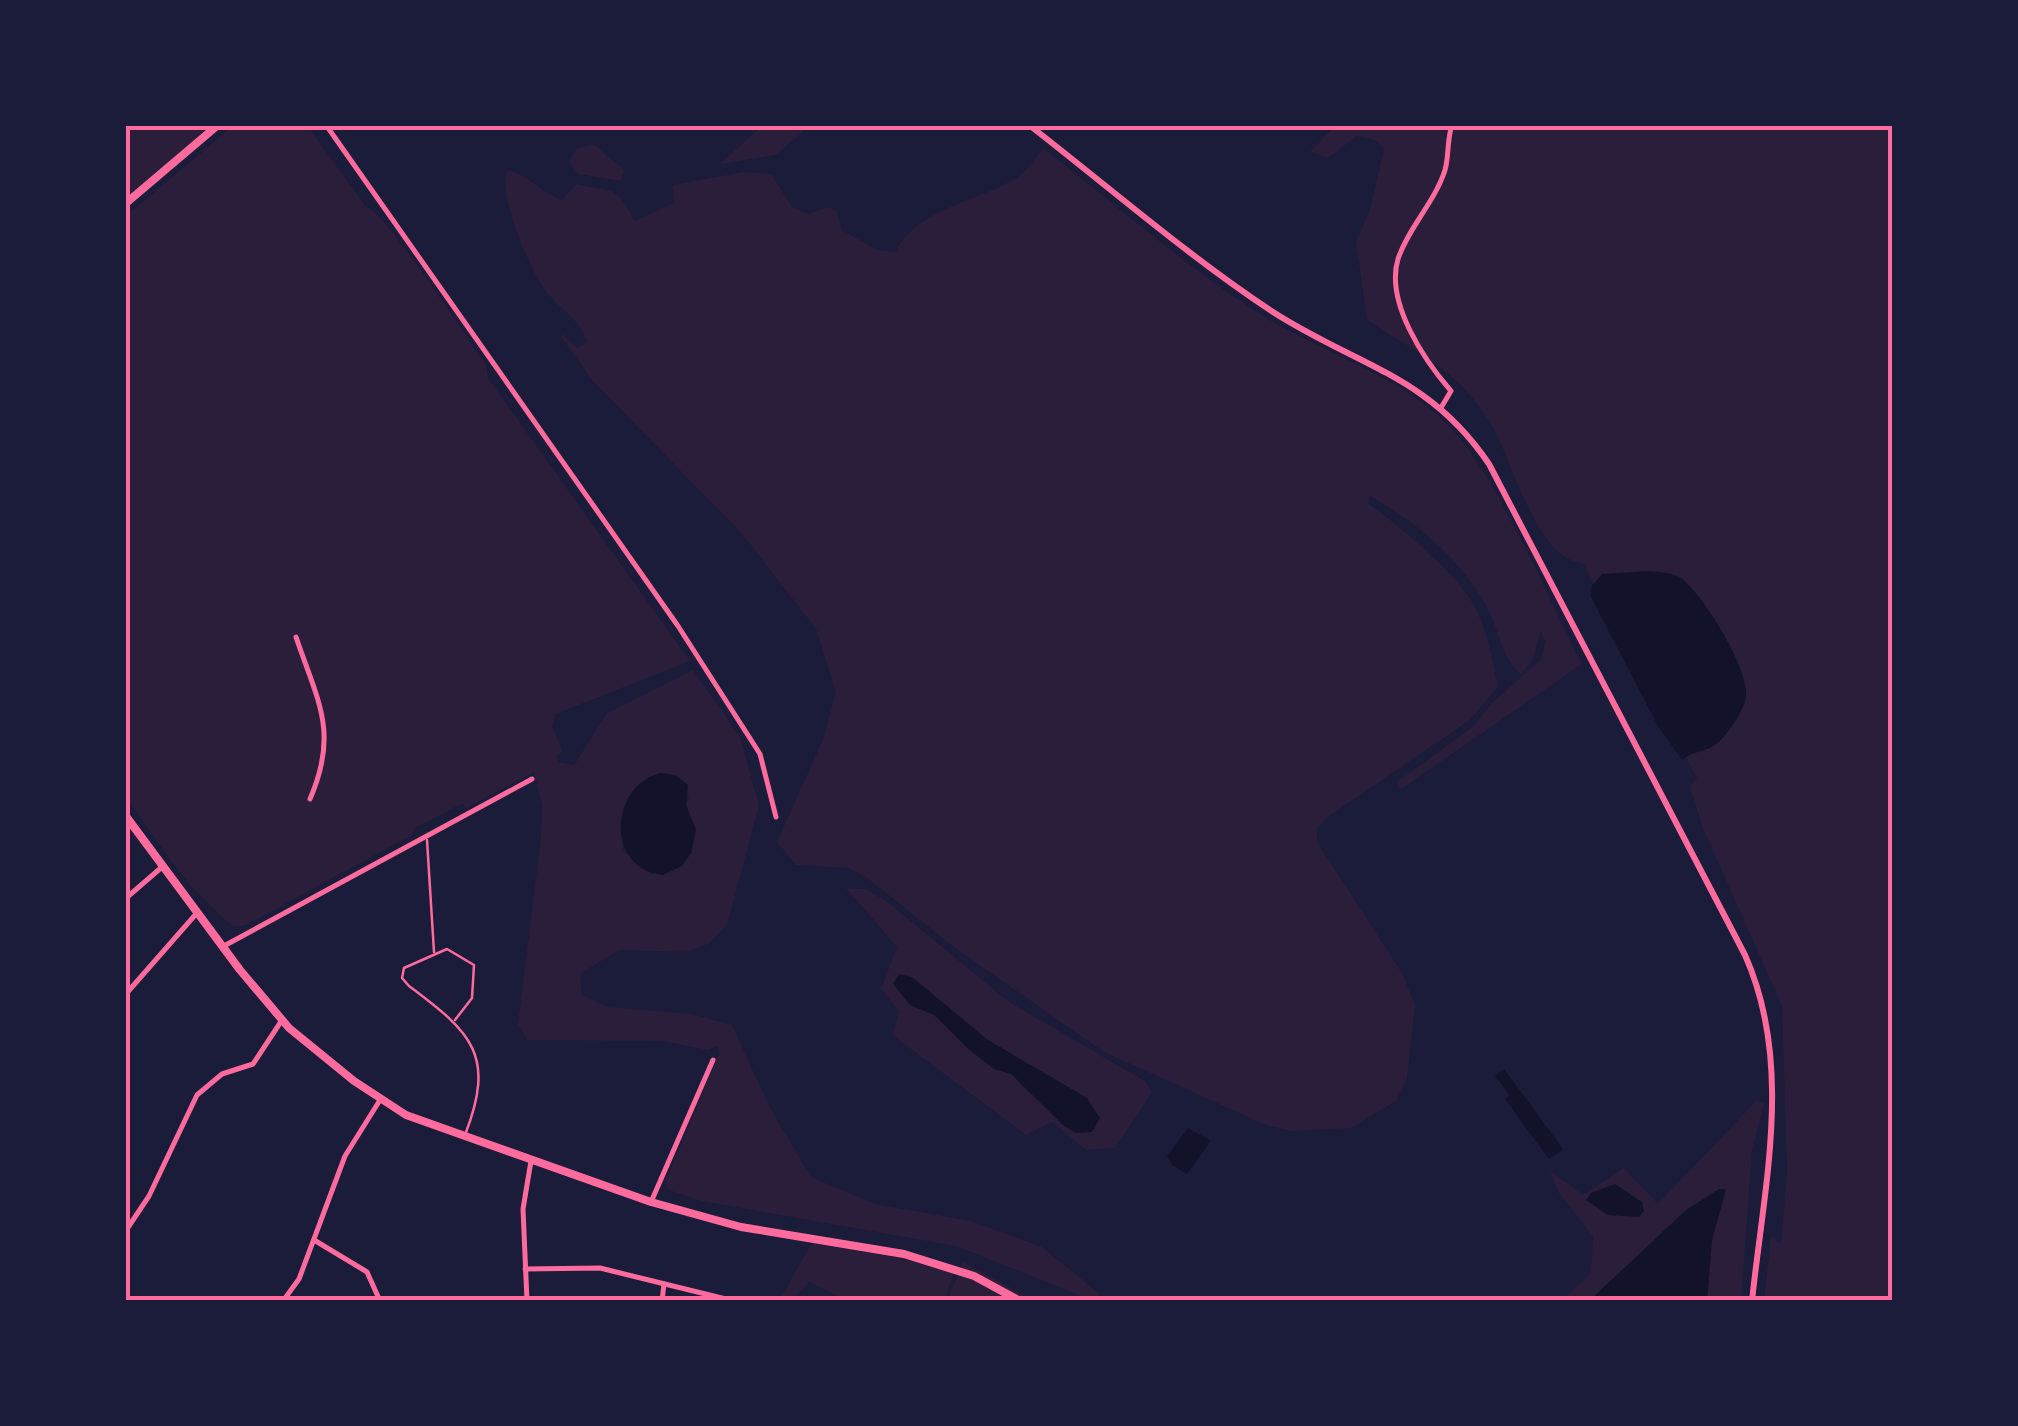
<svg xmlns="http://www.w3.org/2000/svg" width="2018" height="1426" font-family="Barlow,sans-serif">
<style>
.green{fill:#2a1e3b;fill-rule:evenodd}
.water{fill:#12122b}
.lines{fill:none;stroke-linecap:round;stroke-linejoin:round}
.service{stroke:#ff6b9d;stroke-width:2.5}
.minor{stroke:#ff6b9d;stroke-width:5}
.tertiary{stroke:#ff6b9d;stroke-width:6}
.secondary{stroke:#ff6b9d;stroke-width:8}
.neatline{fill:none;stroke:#ff6b9d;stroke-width:4}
</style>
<rect width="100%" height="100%" fill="#1b1b3a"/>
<g class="green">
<polygon points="125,125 214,125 125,207"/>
<path d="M234 125H307L366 207C386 212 468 340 486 365L488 378 690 661 556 714 552 727 563 751 556 755 559 762 574 765 607 713 693 670 740 737 759 805 727 925 708 944 686 952 619 950 580 974 582 995 608 1007 692 1014 732 1025 770 1108 811 1177 875 1204 971 1221 1042 1247 1100 1294 1094 1301 956 1246 701 1201 669 1190 665 1182 719 1054 717 1046 708 1050 662 1041 527 1040 518 1024 541 837 542 805 534 772 466 808 463 803 415 828 412 835 246 925 234 927C184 887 162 846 125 796V217ZM675 775 689 797 686 805 696 830 691 853 653 874 624 852C613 801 632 792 675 775Z"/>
<polygon points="763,125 811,125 776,155 720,164"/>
<path d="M1336 125H1893V1301H1764L1771 1235 1781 1245 1787 1171 1782 1006 1702 826 1690 786 1697 778 1583 563C1538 561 1512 463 1495 431 1463 373 1421 355 1367 320L1356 242 1370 210 1384 149 1375 140 1357 136 1328 158 1310 152Z"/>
<polygon points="594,145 625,170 620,181 578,174 569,161 577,148"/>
<path d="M1043 148C1113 202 1180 262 1254 310 1320 354 1408 375 1459 437 1505 494 1547 597 1582 664L1401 789 1397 782 1473 727 1492 703 1542 659 1545 641 1541 631 1532 661 1521 674C1502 658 1500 635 1490 613 1466 564 1417 522 1370 496L1368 504C1395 521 1457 575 1472 602 1487 627 1492 658 1498 686L1470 720 1326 818 1317 829V842L1402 973 1415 1004 1407 1079 1396 1101 1351 1128 1292 1131 1266 1125 1104 1052 955 948 866 877 848 868 796 865 777 842 824 737 836 692 816 629 743 535 593 381 561 337 563 334 577 348 588 342C573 312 567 316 548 294 531 275 497 193 507 170 528 174 541 193 562 200L576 184C618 194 613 183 635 221L674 203 672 185 744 172 771 174 792 207 808 214 829 207 837 212 842 230 878 250 895 252C918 208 977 202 1016 178 1026 172 1035 158 1043 148Z"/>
<polygon points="846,888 865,889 885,900 1009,1002 1145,1081 1152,1092 1115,1148 1086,1150 1052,1122 1026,1135 892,1035 899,1011 881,989 897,947"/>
<polygon points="1757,1100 1764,1103 1752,1150 1741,1301 1707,1301 1712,1240 1725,1189 1589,1301 1562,1301 1591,1273 1593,1236 1559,1193 1550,1171 1583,1195 1624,1168 1658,1204"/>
<polygon points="815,1237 904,1254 955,1270 944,1301 849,1301 809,1282 791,1301 779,1301"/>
<polygon points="963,1262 1035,1301 947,1301"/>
</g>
<g class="water">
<path d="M1651 571C1659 572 1674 573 1681 578 1702 593 1751 671 1746 698 1743 712 1724 742 1710 748 1700 752 1692 752 1682 760L1658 726 1591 597 1592 585 1602 574Z"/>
<path d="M660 773 675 775 688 785 686 805 696 830 691 853 682 866 663 875C606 870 609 786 660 773Z"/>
<polygon points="899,974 912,977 988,1040 1087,1098 1100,1118 1092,1132 1076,1133 1063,1125 1011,1074 994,1069 967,1048 934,1015 910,1005 893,984"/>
<polygon points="1504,1069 1563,1149 1549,1159 1505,1099 1510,1095 1495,1076"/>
<polygon points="1188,1128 1211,1141 1187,1174 1172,1165 1167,1156"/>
<polygon points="1615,1184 1642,1202 1644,1211 1639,1217 1608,1215 1586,1200 1591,1193"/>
<polygon points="1719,1189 1726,1189 1712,1240 1707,1301 1589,1301 1686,1210"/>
</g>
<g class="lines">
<g class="service">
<polyline points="427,840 434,952"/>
<path d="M455 1020 472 998 474 965 447 949 404 968 402 978 409 986C472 1033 496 1055 465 1135"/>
</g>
<g class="minor">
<polyline points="326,125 678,626 760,754 776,817"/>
<path d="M1442 406 1451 391C1424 360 1385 302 1398 259 1408 228 1435 202 1445 170 1449 156 1447 139 1452 125"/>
<path d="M296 637C318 702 339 732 310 799"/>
<polyline points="125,899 162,867"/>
<polyline points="222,947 532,779"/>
<polyline points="125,995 196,914"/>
<polyline points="651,1202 713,1060"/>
<polyline points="125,1232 149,1196 197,1095 222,1074 253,1064 282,1020"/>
<polyline points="314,1240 367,1272 380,1301"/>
<polyline points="525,1269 600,1268 734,1301"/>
<polyline points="283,1301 299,1279 345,1156 380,1100"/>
<polyline points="527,1301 523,1209 531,1161"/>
<polyline points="662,1301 664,1284"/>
</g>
<path class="tertiary" d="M1029 125C1109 187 1188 256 1273 312 1357 366 1429 375 1489 464L1745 955C1794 1065 1764 1185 1752 1301"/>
<g class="secondary">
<polyline points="125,204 218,125"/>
<polyline points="125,815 240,970 289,1028 354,1081 406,1115 651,1202 741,1227 904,1254 974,1276 1020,1301"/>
</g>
</g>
<rect width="2018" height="1426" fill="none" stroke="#1b1b3a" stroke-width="255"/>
<rect x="128" y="128" width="1762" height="1170" class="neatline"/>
</svg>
